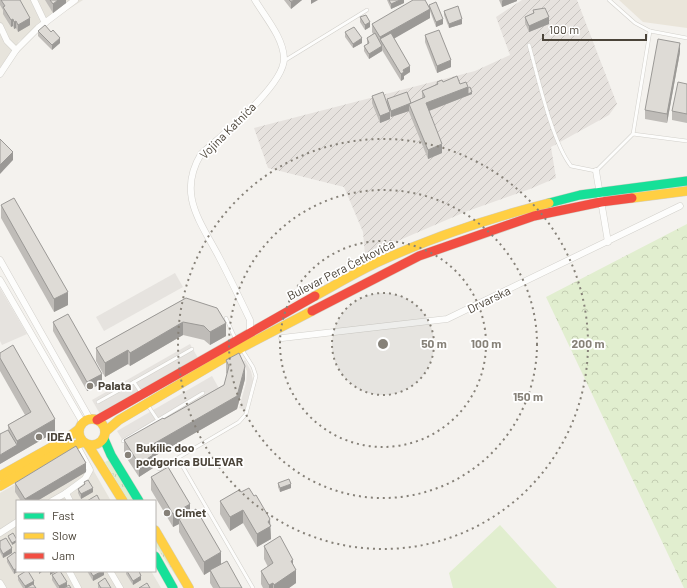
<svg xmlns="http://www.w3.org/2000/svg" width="687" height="588" font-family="Barlow,sans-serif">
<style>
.residential{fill:#e7e4dc}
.industrial{fill:url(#industrial-furrows)}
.education{fill:#eae5da}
.grass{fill:url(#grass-tufts)}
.forest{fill:url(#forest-crowns)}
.pitch{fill:#e1eecf}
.parking{fill:#e6e3df}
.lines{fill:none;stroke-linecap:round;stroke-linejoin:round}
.lane-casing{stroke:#d2d0cb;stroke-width:4}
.street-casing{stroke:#d2d0cb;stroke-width:7}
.fast-casing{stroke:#d3cfc5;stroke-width:10}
.slow-casing{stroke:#d3cfc5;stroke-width:10}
.jam-casing{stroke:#d3cfc5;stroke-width:10}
.lane{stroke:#fdfdfc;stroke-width:3}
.street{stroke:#fdfdfc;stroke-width:6}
.fast{stroke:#16e098;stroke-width:9}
.slow{stroke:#ffcf43;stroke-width:9}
.jam{stroke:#f24e42;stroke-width:9}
.wall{fill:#bfbcb8}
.shaded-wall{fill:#9b9996}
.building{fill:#dedbd6;stroke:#9b9996}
.ring{fill:none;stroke:#868178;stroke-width:2;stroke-dasharray:2 4}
.poi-dot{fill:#868178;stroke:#fff;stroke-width:1.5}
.labels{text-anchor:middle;stroke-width:3.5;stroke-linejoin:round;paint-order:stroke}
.street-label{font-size:12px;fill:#4b4439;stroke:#fff}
.poi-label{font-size:12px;font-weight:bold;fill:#4b4439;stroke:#fff;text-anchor:start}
.centre{fill:#868178;stroke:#fff;stroke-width:2}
.ring-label{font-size:12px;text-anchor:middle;font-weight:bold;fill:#868178;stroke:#fff;stroke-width:3.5;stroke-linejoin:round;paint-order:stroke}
</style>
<defs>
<pattern id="industrial-furrows" width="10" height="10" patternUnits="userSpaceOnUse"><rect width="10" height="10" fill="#e6e2de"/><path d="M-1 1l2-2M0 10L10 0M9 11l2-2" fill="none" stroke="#c7c3bf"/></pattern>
<pattern id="grass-tufts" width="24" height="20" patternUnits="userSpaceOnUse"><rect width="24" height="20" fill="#e1eecf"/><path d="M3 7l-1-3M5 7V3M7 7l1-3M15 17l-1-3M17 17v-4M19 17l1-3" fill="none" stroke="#c3cdb2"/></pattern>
<pattern id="forest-crowns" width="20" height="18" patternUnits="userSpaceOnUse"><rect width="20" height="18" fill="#e1eecf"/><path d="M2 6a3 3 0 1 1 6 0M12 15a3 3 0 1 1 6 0" fill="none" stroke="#c3cdb2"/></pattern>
</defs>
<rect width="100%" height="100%" fill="#f4f2ee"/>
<g class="residential">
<polygon points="0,0 83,0 19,41 0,72"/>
<polygon points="80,447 111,501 17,501 17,571 151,571 161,588 0,588 0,493"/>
</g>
<polygon class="industrial" points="522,0 577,0 617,104 609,115 551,147 556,178 530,189 465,212 365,255 363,232 344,187 268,168 254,128 475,71 510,55 496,17"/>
<polygon class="education" points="619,0 687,0 687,28 643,22"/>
<g class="grass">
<polygon points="111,459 134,501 129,501 105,462"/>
<polygon points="155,537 184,588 155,545"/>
</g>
<polygon class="forest" points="687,224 687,588 684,588 546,297"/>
<polygon class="pitch" points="500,525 557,588 453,588 449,573"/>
<g class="parking">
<polygon points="175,273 183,287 104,331 96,317"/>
<polygon points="0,288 27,334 2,345 0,341"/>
<polygon points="190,344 198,358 100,414 92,400"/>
<polygon points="245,360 251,371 253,380 245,410 239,408 246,383 247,371 241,362"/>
<polygon points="212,376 221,392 127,447 117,431"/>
</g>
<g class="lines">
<defs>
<g id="lane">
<polyline points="609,0 635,23 650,31 687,38"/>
<path d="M529 45C538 77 552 142 571 166L596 171 633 134 687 141"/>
<polyline points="284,61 367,10"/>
<polyline points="633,134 650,31"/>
<polyline points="226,318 235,338"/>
<polyline points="142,394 134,382 192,349"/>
<polyline points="98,402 134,382"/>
<polyline points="147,404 157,419"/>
<polyline points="123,441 203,393"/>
<polyline points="183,467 253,588"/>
<polyline points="159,469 239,422 246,414 256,376 253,367 241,348"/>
</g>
<g id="street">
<polyline points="34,0 45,23"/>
<polyline points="0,26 7,41 16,50"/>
<polyline points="0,74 16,50 38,28 75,0"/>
<polyline points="596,171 608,242"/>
<polyline points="0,260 90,419"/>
<polyline points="0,280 83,423"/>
<path d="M250 333V320C240 299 230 278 219 257 200 221 177 194 201 154 221 136 285 85 284 58 283 37 265 17 255 0"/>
<polyline points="282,338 447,319 680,206"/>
<polyline points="66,493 85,479 90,470 76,444"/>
<polyline points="52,501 66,493 70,501"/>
<polyline points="0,533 17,522"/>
<polyline points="69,571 78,588"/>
<polyline points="110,571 120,588"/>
<polyline points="0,583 3,588"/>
</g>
<g id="fast">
<polyline points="549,203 580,195 687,181"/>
<polyline points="104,439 111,455 139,501"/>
<polyline points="155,556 173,588"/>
</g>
<g id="slow">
<polyline points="632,198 687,191"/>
<path d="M315 296C335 285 355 273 376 263 432 237 490 218 549 203"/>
<circle cx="92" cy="432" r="13"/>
<polyline points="105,432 119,420 241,348 312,311"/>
<polyline points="88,445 123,501"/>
<polyline points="0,476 66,439 79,429"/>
<polyline points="0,486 59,452 83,442"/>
<polyline points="155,530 189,588"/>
</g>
<g id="jam">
<polyline points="312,311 419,256 534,216 601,202 632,198"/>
<polyline points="97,420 315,296"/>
</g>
</defs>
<use href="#lane" class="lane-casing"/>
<use href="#street" class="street-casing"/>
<use href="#fast" class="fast-casing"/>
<use href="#slow" class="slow-casing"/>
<use href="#jam" class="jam-casing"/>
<use href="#lane" class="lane"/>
<use href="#street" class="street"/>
<use href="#fast" class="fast"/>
<use href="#slow" class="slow"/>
<use href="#jam" class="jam"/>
</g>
<g class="wall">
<polygon points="0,0 20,0 30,25 18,32 16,28 14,29 13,26 11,27 3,14 3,10 0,5"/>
<polygon points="45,0 66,0 66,3 53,13"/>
<polygon points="284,0 302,0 291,9"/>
<polygon points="387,0 404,0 404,3 391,9"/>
<polygon points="499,0 517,0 517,1 502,7"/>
<polygon points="429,5 443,24 436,27 430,11 430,18 394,38 410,72 404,76 404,79 401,81 382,50 382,51 369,59 364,51 364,46 367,44 367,38 373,34 372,32 372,24 429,7"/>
<polygon points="533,10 549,24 529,32 525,23 525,17 533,13"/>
<polygon points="444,11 462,24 449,28 444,15"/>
<polygon points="360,17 370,27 365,30 360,22"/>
<polygon points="38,31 60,43 52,50 38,36"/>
<polygon points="345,32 362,43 353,48 345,37"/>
<polygon points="425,35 451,67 437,73 425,42"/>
<polygon points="680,52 667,123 645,119 645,110"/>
<polygon points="437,82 460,84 468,88 472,94 429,111 442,153 428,159 409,112 409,111 391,117 390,116 390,119 380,123 372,103 372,96 387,102 387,99 411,103 422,98 422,91 437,84"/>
<polygon points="687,84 687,123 672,120 672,111"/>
<polygon points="1,205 68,305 54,312 1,218"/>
<polygon points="186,298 226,336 210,345 204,340 183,335 130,366 128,364 105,377 96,361 96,348"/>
<polygon points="53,322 102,383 87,391 53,331"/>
<polygon points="0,353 55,432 0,464 8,430 8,425 25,415 0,371"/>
<polygon points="226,360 245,379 237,409 153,457 153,468 139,477 124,454 124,440 164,419 224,385 227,374 226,373"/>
<polygon points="86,472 37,501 21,501 15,492 15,483"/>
<polygon points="151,477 190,512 221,564 242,588 213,588 210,583 210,571 204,575 179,532 179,524 173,527 151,490"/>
<polygon points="84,482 93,492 81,499 78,493 78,489 84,485"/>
<polygon points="278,483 291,488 280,492 278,487"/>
<polygon points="241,492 270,525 271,539 257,547 243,523 230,531 220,514 220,501"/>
<polygon points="13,533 12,545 8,538 8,536"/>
<polygon points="0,541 12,553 3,558 0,552"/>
<polygon points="264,546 293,565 296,583 289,588 263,588 261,584 261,571 268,567 264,559"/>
<polygon points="15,552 14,574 7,562 7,558"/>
<polygon points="87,571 104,571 104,575 93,581"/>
<polygon points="126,571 139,571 141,580 133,585 126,574"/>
<polygon points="52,575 64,588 57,588 52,580"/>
<polygon points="18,576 34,585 36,588 23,588 18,580"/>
<polygon points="98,583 111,588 98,588"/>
</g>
<g class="shaded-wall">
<polygon points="58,0 66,0 66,3 53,13 53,4"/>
<polygon points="294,0 302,0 291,9 291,2"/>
<polygon points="311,0 318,0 311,4"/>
<polygon points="400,0 404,0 404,3 391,9 391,4"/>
<polygon points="503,0 517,0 517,1 502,7 502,1"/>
<polygon points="430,9 430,18 383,45 380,39 380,37"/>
<polygon points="549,17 549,24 529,32 529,26"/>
<polygon points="30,18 30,25 18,32 18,25"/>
<polygon points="13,19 13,26 11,27 11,20"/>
<polygon points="443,19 443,24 436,27 436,22"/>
<polygon points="462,19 462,24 449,28 449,24"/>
<polygon points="16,21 16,28 14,29 14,22"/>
<polygon points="370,22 370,27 365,30 365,25"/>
<polygon points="60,38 60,43 52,50 52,45"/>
<polygon points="362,38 362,43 353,48 353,44"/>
<polygon points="680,43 680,52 667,123 667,114"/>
<polygon points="382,46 382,51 369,59 369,54"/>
<polygon points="451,60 451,67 437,73 437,66"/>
<polygon points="410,66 410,72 404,76 404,79 401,81 401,74 403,70"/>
<polygon points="468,87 472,92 472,94 426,112 426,103"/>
<polygon points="409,104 409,111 391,117 391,111"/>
<polygon points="390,112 390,119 380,123 380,116"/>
<polygon points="442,144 442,153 428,159 428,150"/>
<polygon points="13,152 13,160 0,174 0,165"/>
<polygon points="68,292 68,305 54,312 54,299"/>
<polygon points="183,322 183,335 130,366 130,353"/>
<polygon points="226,323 226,336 210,345 210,332"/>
<polygon points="128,350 128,364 105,377 105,363"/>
<polygon points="245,366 245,379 237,409 153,457 153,468 139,477 139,464 148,447 237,396"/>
<polygon points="102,374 102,383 87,391 87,382"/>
<polygon points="55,419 55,432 17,454 17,441"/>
<polygon points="17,445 17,454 0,464 0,455"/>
<polygon points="86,463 86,472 37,501 25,501 25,499"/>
<polygon points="291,484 291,488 280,492 280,488"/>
<polygon points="93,488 93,492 81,499 81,494"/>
<polygon points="190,504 190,518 179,519 179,524 173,527 173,514"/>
<polygon points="243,510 243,523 230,531 230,517"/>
<polygon points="270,519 271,539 257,547 257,534 268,522"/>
<polygon points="17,540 17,542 12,545 12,543"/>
<polygon points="12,548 12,553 3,558 3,554"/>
<polygon points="221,552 221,565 204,575 204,562"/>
<polygon points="293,560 293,572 296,570 296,583 289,588 274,588 274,585 291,561"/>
<polygon points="17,568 17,571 19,571 14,574 14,570"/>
<polygon points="39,571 43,571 39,574"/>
<polygon points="50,571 57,571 50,575"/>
<polygon points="102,571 104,571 104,575 93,581 93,576"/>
<polygon points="141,576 141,580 133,585 133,581"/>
<polygon points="34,581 34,585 30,588 25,588 25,586"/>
<polygon points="67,582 67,586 64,588 59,588 59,586"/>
<polygon points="273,583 273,588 269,588 269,585"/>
</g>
<g class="building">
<polygon points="1,0 20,0 30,18 18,25 16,21 14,22 13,19 11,20 3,7 5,6"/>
<polygon points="50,0 58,0 53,4"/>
<polygon points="289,0 294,0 291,2"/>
<polygon points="389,0 400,0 391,4"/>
<polygon points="413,0 425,0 430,9 380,37 372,24"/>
<polygon points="436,2 443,19 436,22 429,5"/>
<polygon points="458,6 462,19 449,24 444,11"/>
<polygon points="545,8 549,17 529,26 525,17 534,13 533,10"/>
<polygon points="366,15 370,22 365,25 360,17"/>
<polygon points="45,25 51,32 53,30 60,38 52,45 38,31"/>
<polygon points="354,27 362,38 353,44 345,32"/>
<polygon points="439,30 451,60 437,66 425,35"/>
<polygon points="375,33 382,46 369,54 364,46 369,43 367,38"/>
<polygon points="391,33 410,66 403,70 404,72 401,74 380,39"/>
<polygon points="658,39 680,43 667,114 645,110"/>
<polygon points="457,76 460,84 466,82 468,87 426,103 442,144 428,150 409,104 425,97 422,91 438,84 437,82 442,80 443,82"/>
<polygon points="678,82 687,84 687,114 672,111"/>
<polygon points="470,87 472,92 468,94 468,88"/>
<polygon points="383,92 390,112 380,116 372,96"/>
<polygon points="407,92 411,103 391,111 387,99"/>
<polygon points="0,139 13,152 0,165"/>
<polygon points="14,198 68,292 54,299 1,205"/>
<polygon points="186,298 217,308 226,323 210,332 204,326 183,322 130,353 128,350 105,363 96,348"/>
<polygon points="68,314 102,374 87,382 53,322"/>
<polygon points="13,345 55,419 17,441 8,425 31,412 0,358 0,353"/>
<polygon points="239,353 245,366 237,396 148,447 153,455 139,464 124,440 163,418 164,419 224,385 229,366 226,360"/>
<polygon points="8,430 17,445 0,455 0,434"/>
<polygon points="76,446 86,463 25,499 15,483"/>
<polygon points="168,467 190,504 173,514 151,477"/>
<polygon points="289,479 291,484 280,488 278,483"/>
<polygon points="88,480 93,488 81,494 78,489 85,484 84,482"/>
<polygon points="249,488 254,496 256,495 270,519 268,522 271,526 257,534 243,510 230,517 220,501 239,490 241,492"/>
<polygon points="97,495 100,501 87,501"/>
<polygon points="196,509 221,552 204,562 179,519"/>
<polygon points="13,533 17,540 12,543 8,536"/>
<polygon points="280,536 293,560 291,561 296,570 274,585 273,583 269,585 261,571 273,563 264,546"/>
<polygon points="6,538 12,548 3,554 0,548 0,541"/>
<polygon points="15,552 17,555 17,568 14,570 7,558"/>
<polygon points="227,561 242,588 220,588 210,570"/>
<polygon points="26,571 28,571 34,581 25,586 18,576"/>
<polygon points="59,571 60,571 67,582 59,586 52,575"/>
<polygon points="90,571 102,571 93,576"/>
<polygon points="127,571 139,571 141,576 133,581"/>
<polygon points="105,578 111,588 101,588 98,583"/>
<polygon points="147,583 150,588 139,588"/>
<polygon points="33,584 36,588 26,588"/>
<polygon points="69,585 71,588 64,588"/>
</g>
<circle cx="383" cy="344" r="51" fill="#868178" fill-opacity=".12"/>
<g class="ring">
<circle cx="383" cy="344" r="51"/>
<circle cx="383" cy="344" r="103"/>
<circle cx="383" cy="344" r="154"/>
<circle cx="383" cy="344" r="205"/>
</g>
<g class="poi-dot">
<circle cx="90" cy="386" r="4"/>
<circle cx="39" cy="437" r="4"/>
<circle cx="128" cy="455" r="4"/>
<circle cx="167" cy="513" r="4"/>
</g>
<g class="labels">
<g class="street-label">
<text transform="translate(228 131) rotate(-45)" y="4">Vojina Katnića</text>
<text transform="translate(341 270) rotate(-27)" y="4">Bulevar Pera Ćetkovića</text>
<text transform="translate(489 300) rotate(-26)" y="4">Drvarska</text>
</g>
<g class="poi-label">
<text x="98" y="390">Palata</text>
<text x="47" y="441">IDEA</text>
<text x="136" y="452">Bukilic doo<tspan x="136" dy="14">podgorica BULEVAR</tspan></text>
<text x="175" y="517">Cimet</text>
</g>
</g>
<circle cx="383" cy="344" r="6" class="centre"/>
<g class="ring-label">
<text x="434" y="348">50 m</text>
<text x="486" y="348">100 m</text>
<text x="588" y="348">200 m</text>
<text x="528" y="401">150 m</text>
</g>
<rect x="16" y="500" width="140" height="72" fill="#ffffff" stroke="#b7b4b0"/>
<rect x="24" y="513" width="20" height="6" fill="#16e098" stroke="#b7b4b0"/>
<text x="52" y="520" font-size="12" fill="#4b4439">Fast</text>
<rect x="24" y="533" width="20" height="6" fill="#ffcf43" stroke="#b7b4b0"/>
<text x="52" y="540" font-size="12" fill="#4b4439">Slow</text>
<rect x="24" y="553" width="20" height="6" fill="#f24e42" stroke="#b7b4b0"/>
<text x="52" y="560" font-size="12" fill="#4b4439">Jam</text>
<path d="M543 34v6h103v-6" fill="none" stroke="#4b4439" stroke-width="2"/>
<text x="549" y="34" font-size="12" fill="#4b4439" stroke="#ffffff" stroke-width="3" paint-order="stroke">100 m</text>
</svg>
